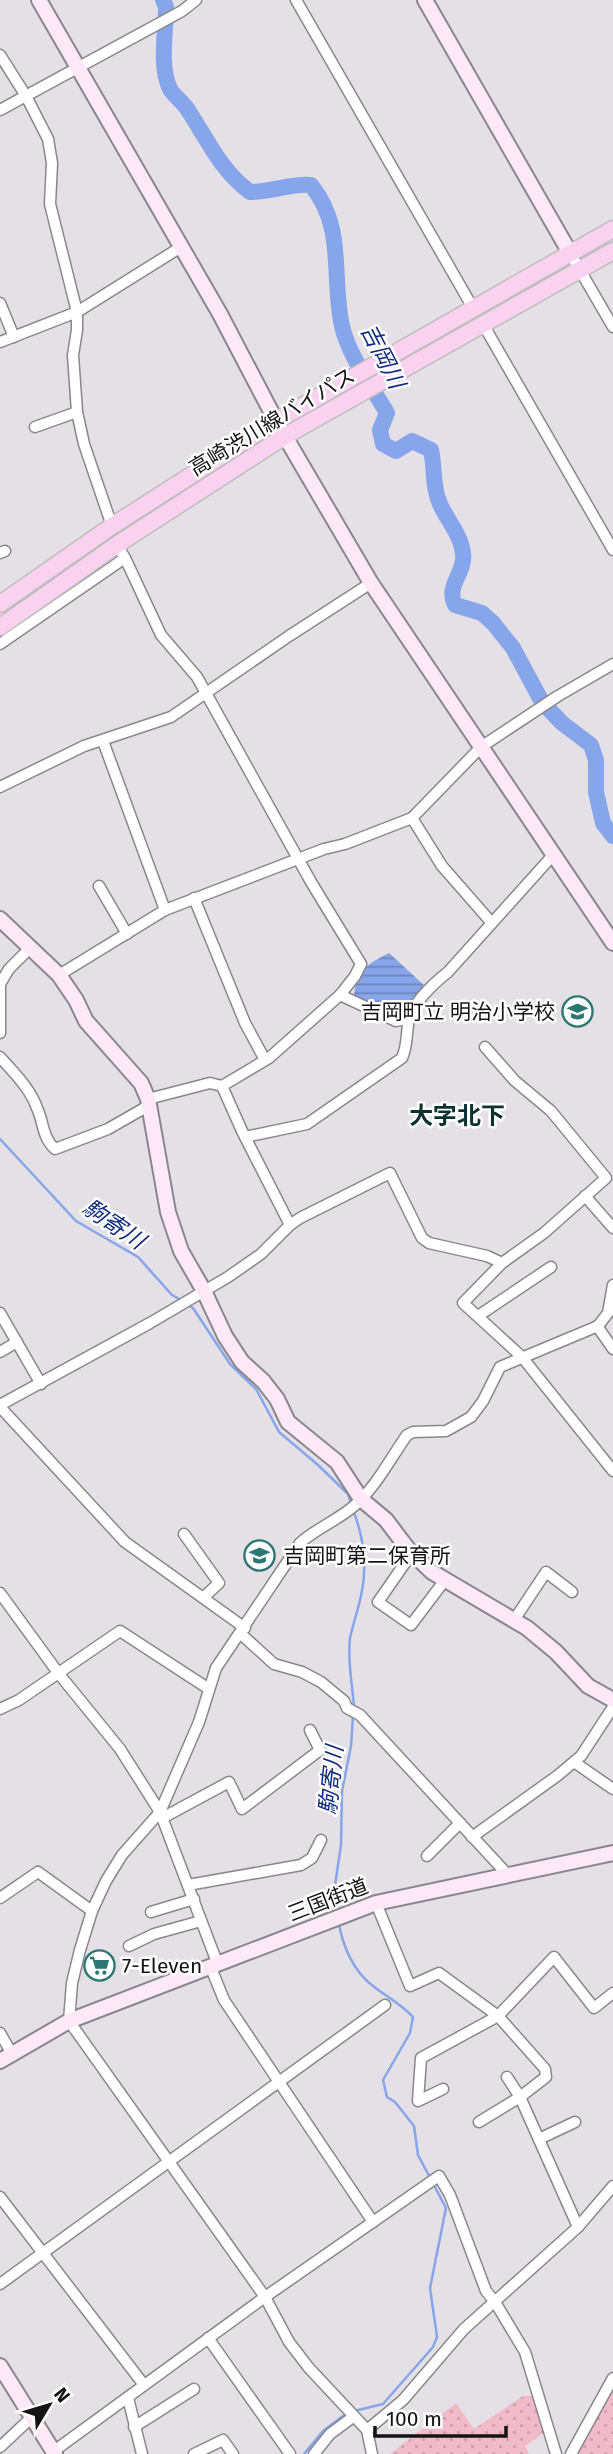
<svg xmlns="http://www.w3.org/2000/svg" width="613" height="2454" font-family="'Fira Sans','Noto Sans JP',sans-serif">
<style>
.park{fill:url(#park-dots)}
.water{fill:url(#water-rules)}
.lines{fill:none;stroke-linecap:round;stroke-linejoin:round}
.stream{stroke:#86a5ea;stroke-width:2.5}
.river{stroke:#86a5ea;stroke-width:16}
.street-casing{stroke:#8a878c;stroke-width:13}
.secondary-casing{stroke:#8a878c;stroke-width:18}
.primary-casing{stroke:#bdbdbd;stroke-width:19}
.street{stroke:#fff;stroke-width:10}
.secondary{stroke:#fce8f7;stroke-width:14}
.primary{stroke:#fad2ef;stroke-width:16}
.labels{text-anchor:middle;stroke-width:5;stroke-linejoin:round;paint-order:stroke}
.street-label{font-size:21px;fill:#141315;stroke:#fff}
.poi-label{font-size:21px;fill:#141315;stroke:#fff;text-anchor:start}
.water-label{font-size:23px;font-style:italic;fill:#132e7c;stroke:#fff}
.quarter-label{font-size:24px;font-weight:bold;fill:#0d3130;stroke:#fff}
</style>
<defs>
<pattern id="park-dots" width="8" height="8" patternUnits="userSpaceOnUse" patternTransform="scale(1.75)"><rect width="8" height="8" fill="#f0bac8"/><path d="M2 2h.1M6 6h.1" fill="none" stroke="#cd9fab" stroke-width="1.8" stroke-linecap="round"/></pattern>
<pattern id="water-rules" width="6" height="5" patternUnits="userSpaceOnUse" patternTransform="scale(1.75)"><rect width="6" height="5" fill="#86a5ea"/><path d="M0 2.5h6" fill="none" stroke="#6c85bc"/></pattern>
</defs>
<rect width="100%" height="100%" fill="#e4e0e6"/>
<g class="park">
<polygon points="613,2385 613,2454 574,2454"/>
<polygon points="523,2396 536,2396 546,2431 525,2446 529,2454 390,2454 456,2403 474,2429"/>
</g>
<path class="water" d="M389 953 425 986 406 1017 396 1019 354 999C354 972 367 964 389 953Z"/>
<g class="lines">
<g class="stream">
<polyline points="0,1139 76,1221 138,1257 172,1295 181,1300"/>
<polyline points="186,1304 193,1308 230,1364 256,1389 279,1432 318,1465 348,1494 351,1503"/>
<path d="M353 1510C364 1538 368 1565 361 1596 358 1610 353 1624 350 1638 347 1662 353 1686 354 1709"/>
<polyline points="337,1914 334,1892 341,1845 342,1791 351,1746 353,1716"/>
<path d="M339 1924C343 1947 354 1972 373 1986 387 1997 401 2004 413 2017L410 2033 383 2080 387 2097 395 2102 414 2126 418 2155 446 2208 430 2288 437 2337 433 2347 383 2404 354 2411"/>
<polyline points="304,2454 323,2431 347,2413"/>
</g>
<path class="river" d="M163 0 166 7C166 32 159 66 170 89 174 96 183 102 188 110 207 139 221 171 250 192 270 192 293 183 311 185 346 228 331 277 342 326 348 354 372 387 387 413L380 430 383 444 396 451 412 441 431 450C435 467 432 487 440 504 447 520 461 535 463 553 466 573 445 585 455 605L482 613 493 623 513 648 542 702 562 723 591 745 596 760V792L603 823 613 836"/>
<defs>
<g id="street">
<polyline points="296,0 473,308"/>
<polyline points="0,55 26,96 48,139 52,163 50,204 77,312 77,330 73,355 77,412 84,444 112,526"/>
<polyline points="0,110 182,11 196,0"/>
<polyline points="570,253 613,327"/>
<polyline points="0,303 14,337"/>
<polyline points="483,324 613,550"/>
<polyline points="0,342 77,312 181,247"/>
<polyline points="35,427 77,412"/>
<polyline points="0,553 5,551"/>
<polyline points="125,558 161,635 197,677 311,882 361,964 355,976 340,995 269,1058 222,1086 242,1131 290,1225"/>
<polyline points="0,644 125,558 122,553"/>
<polyline points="103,741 165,910"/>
<polyline points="0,787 84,746 171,717 289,636 371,583"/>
<polyline points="412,818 442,866 491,922"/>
<polyline points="99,886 127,934"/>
<polyline points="194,898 245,1023 265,1060"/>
<polyline points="59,975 165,910 324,849 345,844 412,818 481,747 558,696 613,664"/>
<polyline points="0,984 9,969 30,948"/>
<polyline points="0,986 0,1033"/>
<polyline points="340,995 396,1021 410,1018"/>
<polyline points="485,1047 515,1081 551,1111 606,1178 544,1233 502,1263 463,1303 522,1357 613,1471"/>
<path d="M0 1057C14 1073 30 1088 37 1108 44 1123 42 1137 55 1149L108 1129 148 1106"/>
<polyline points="148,1099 210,1083 222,1086"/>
<path d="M245 1137 307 1124 402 1058C408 1045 406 1032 409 1019 415 1000 433 984 448 972L554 854"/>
<polyline points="585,1196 613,1228"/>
<polyline points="0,1313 41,1384"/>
<polyline points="478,1316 551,1267"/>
<polyline points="597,1326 613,1349"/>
<polyline points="0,1352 17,1342"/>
<polyline points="0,1405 150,1323 228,1277 261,1254 290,1225 300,1218 390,1173 422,1238 429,1243 487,1256 502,1263"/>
<polyline points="0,1407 125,1542 245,1628"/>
<polyline points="184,1534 219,1583 204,1597"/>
<polyline points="412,1553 378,1602 411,1625 445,1580"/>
<polyline points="0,1593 59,1674 120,1749 160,1812 218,1965"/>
<polyline points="514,1620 546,1572 572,1592"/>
<polyline points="241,1634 274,1664 302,1672 321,1682 344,1701 347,1708 360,1715 508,1875"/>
<polyline points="0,1709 19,1700 120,1631 209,1689"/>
<polyline points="574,1762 613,1789"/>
<polyline points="160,1812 166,1816 229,1782 242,1809 320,1750 310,1730"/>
<polyline points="472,1837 557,1776 581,1756 613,1707"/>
<polyline points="427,1856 460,1823"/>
<polyline points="188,1885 301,1865 312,1858 321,1840"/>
<polyline points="0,1898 38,1872 92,1911"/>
<polyline points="376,1903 410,1986 439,1973 498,2016 545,2069 546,2077 520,2097 578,2227"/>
<polyline points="151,1912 194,1899"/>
<polyline points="129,1946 154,1934 201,1921"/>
<polyline points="211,1968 224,2000 373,2222"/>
<polyline points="0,2033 12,2054"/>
<polyline points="443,2089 418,2101 421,2058 498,2016 554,1957 594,2008 613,1993"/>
<polyline points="479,2122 520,2097 507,2077"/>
<polyline points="539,2139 575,2122"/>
<polyline points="0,2197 144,2385"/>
<polyline points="0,2284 385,2005"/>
<polyline points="208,2338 290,2454"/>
<polyline points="128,2398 142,2454"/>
<polyline points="134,2427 194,2389"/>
<polyline points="367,2430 403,2400 464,2329 578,2227 613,2186"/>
<polyline points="0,2447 32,2417"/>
<polyline points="54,2451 265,2297 439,2176 450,2195 486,2291 495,2302 525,2352 556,2454"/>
<polyline points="194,2454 223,2440 233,2454"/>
<polyline points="314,2454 330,2434 353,2417"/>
<path d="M372 2454 367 2430 309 2368 289 2342 265 2297 69 2021 72 1983 80 1950 92 1911 106 1881 122 1855 160 1812 199 1722 216 1668 300 1543C317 1528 338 1520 354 1506 376 1487 390 1459 407 1435L413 1432 446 1431 471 1417 483 1401 500 1367 598 1326 608 1313 613 1285"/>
<polyline points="571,2454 613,2378"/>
</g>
<g id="secondary">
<polyline points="39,0 220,314 276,421 371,583 613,943"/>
<polyline points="425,0 570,253"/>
<polyline points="0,919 59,975 76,1000 86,1021 141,1083 148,1099 168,1212 181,1251 204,1291 225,1336 242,1362 263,1381 277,1399 288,1422 337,1462 361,1499 386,1520 408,1549 432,1572 527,1628 556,1652 588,1686 613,1700"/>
<polyline points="0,2061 69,2021 376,1903 613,1853"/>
<polyline points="0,2366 55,2454"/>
</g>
<g id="primary">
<polyline points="0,604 112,526 276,421 613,229"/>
<polyline points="0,627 118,544 285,436 613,251"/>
</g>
</defs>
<use href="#street" class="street-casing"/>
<use href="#secondary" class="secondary-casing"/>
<use href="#primary" class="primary-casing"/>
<use href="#street" class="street"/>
<use href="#secondary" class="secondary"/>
<use href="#primary" class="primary"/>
</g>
<defs>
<symbol id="school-ring" viewBox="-11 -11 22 22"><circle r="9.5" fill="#fff" stroke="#2c7674" stroke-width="1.5"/><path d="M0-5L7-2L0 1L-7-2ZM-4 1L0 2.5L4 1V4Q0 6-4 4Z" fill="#2c7674"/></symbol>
<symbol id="supermarket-ring" viewBox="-11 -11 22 22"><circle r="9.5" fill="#fff" stroke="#2c7674" stroke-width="1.5"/><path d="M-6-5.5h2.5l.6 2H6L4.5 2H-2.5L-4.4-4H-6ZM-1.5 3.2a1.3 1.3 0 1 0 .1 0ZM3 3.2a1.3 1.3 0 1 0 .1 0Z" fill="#2c7674"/></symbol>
</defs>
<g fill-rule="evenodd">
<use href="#school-ring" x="560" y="994" width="35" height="35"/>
<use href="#school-ring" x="242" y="1538" width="35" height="35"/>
<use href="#supermarket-ring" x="82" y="1948" width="35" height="35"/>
</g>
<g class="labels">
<g class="street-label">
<text transform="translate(272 422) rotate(-31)" y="7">高崎渋川線バイパス</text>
<text transform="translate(328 1900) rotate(-21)" y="7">三国街道</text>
</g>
<g class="poi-label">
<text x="555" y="1019" text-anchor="end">吉岡町立 明治小学校</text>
<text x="283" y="1563">吉岡町第二保育所</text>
<text x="122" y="1973">7-Eleven</text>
</g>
<g class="water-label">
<text transform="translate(383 356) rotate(63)" y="8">吉岡川</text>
<text transform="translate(114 1224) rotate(34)" y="8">駒寄川</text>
<text transform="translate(331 1780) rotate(-84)" y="8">駒寄川</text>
</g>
<g class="quarter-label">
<text x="457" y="1124">大字北下</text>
</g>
</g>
<g transform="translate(49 2405) rotate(52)" stroke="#ffffff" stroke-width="5" paint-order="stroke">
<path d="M0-5L12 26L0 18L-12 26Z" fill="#141315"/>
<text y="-10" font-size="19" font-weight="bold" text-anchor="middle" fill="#141315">N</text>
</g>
<path d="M375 2426v10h131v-10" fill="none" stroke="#141315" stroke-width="3.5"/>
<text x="386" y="2426" font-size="21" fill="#141315" stroke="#ffffff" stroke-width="5" paint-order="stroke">100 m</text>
</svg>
